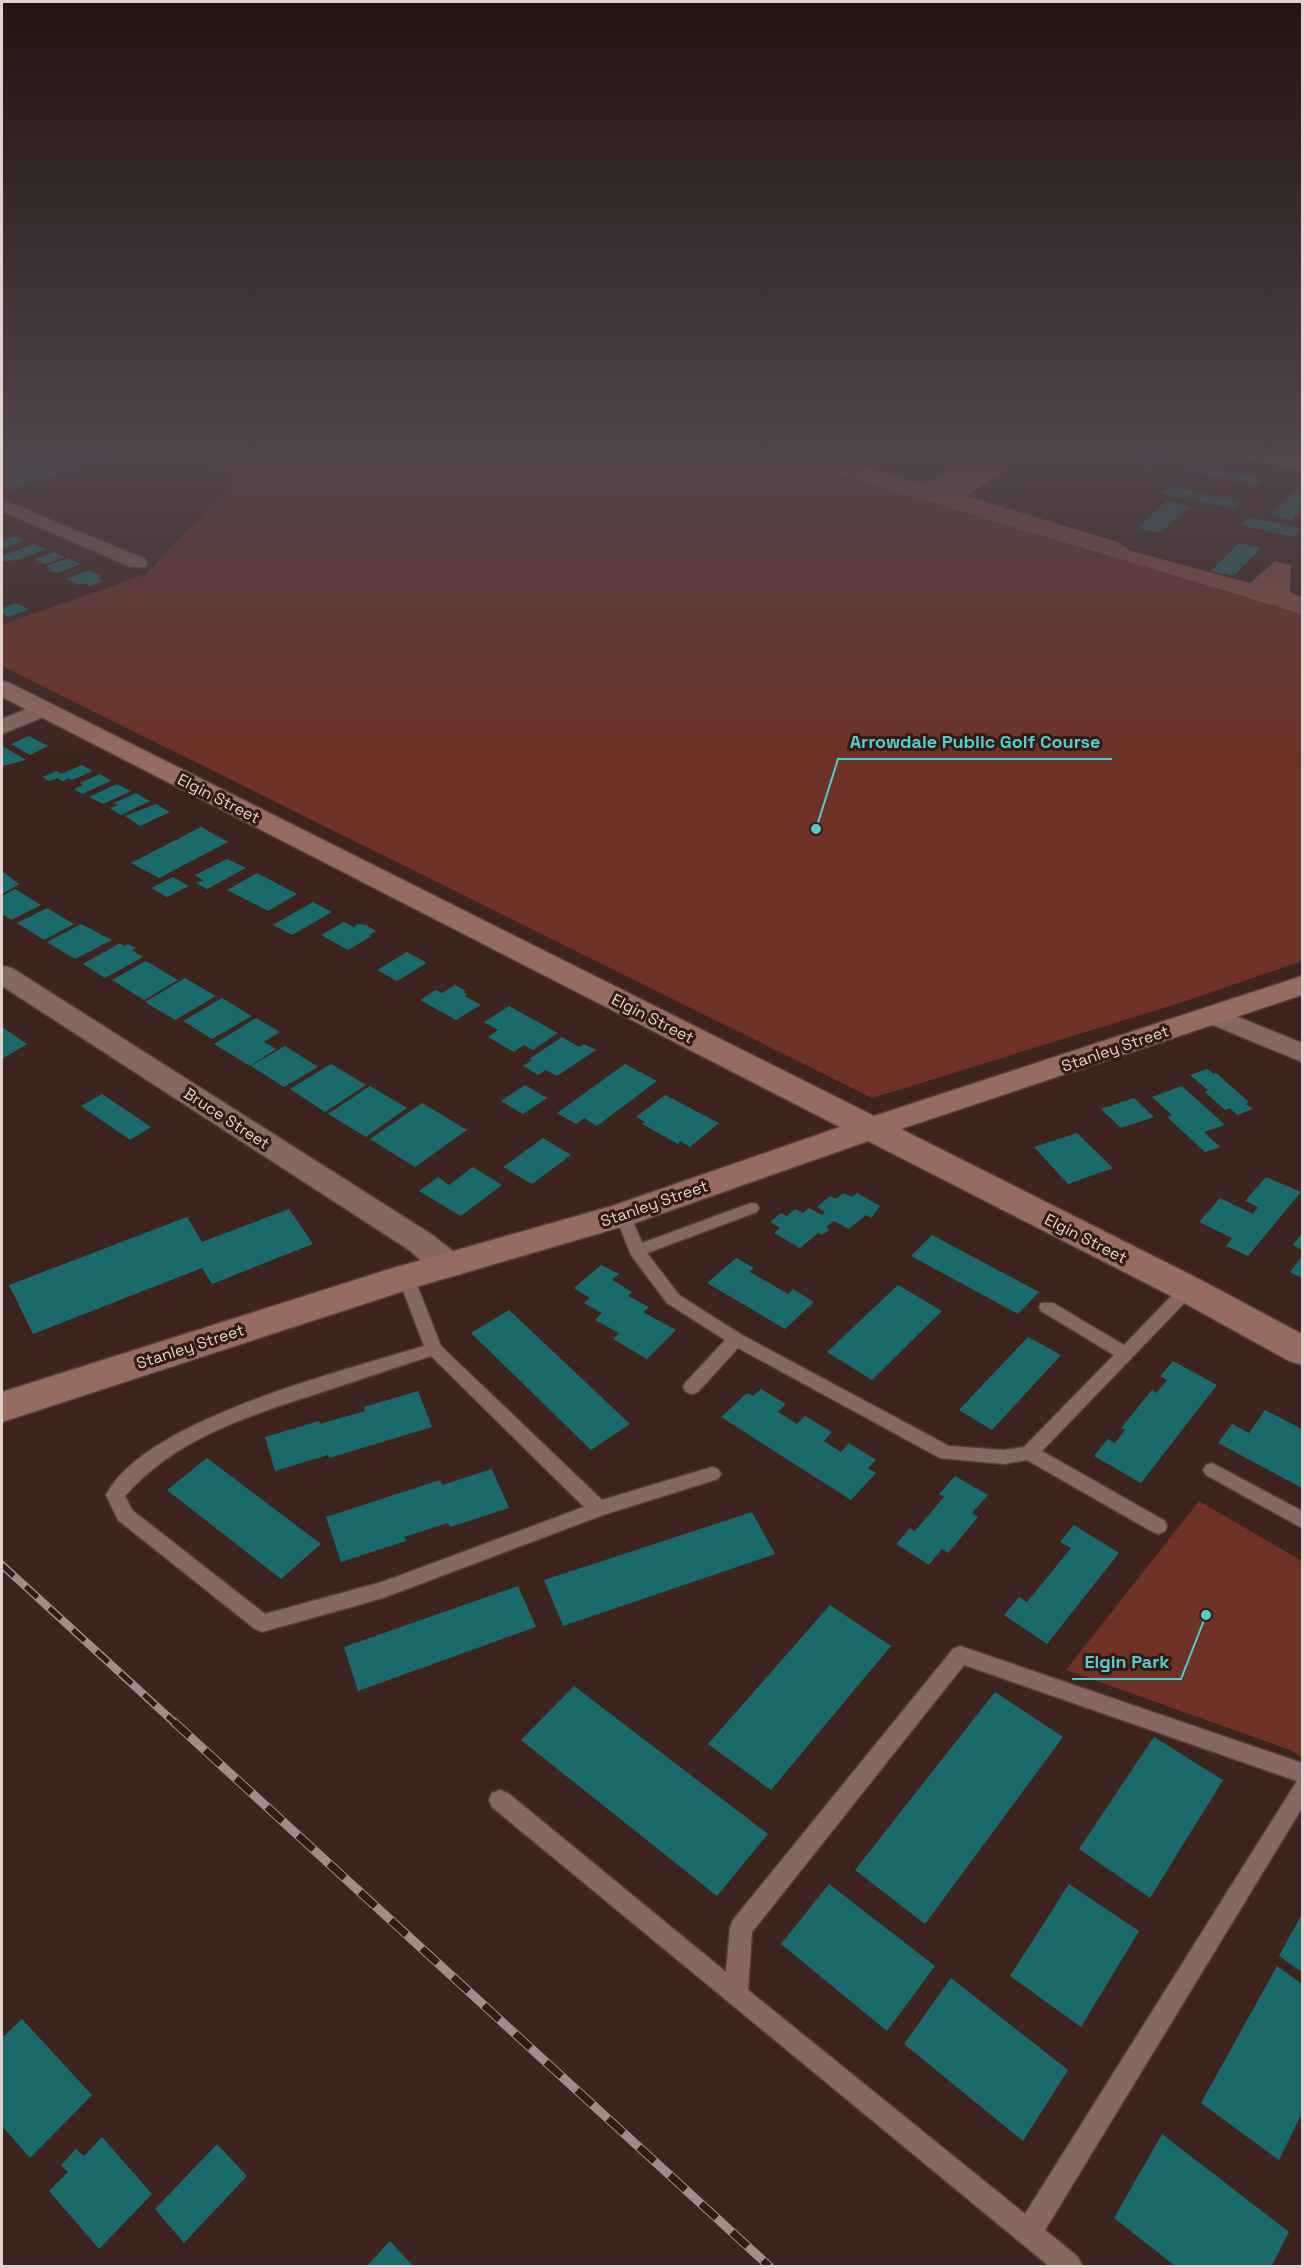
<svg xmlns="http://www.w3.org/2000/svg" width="1304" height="2268" font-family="'Space Grotesk',sans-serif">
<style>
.green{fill:#6e3226}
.forest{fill:#925143}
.building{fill:#1b6a6b}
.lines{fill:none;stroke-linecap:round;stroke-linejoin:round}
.lane-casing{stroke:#553f3a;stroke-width:3}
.street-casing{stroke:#553f3a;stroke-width:3}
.secondary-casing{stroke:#553f3a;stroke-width:3}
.lane{fill:#866861;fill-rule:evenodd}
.street{fill:#866861;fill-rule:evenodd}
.secondary{fill:#956b62;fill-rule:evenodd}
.rail-far1-casing{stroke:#a18c87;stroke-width:8}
.rail-casing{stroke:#a18c87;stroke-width:9}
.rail-far1{stroke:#331a15;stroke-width:5;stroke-dasharray:16;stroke-linecap:butt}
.rail{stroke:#331a15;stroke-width:7;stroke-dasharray:21;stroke-linecap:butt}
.labels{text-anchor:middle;stroke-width:6;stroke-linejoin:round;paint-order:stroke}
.street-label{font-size:16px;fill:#e3d1cd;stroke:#331a15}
.leader{fill:none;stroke:#52cdce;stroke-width:2}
.callout-dot{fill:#52cdce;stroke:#331a15;stroke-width:2}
.callout-label{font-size:18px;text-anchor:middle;font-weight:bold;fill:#52cdce;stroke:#331a15;stroke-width:6;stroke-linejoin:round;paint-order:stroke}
</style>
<rect width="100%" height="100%" fill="#3d241e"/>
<g class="green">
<polygon points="178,447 748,447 1302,614 1302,961 1183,1002 872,1098 2,666 2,625 146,574 233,482"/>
<polygon points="1199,1501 1302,1561 1302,1758 1290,1750 1066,1670"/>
</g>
<g class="forest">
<polygon points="748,447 856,447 835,457 923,484 991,447 1037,448 966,496 1118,542 1131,551 1250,583 1275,561 1291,565 1290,592 1302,597 1302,614"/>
<polygon points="898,447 957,447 941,458"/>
</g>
<g class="building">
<polygon points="48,447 89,447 85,448 93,451 107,447 131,449 9,490 2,487 2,474 15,470 8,467 2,470 2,461"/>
<polygon points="1103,447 1121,447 1133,451 1126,457 1097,451"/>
<polygon points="1144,453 1172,459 1166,465 1157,463 1152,467 1132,463"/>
<polygon points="1193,464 1265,479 1258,486 1186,470"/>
<polygon points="1168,486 1241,502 1234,509 1160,493"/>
<polygon points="1299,486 1302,487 1302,509 1292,520 1270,515"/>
<polygon points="1167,501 1190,506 1160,533 1137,528"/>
<polygon points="1248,517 1301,528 1293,537 1240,525"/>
<polygon points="18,536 24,539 19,541 22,542 5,548 2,546 2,540"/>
<polygon points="1239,543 1261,548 1234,576 1211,571"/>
<polygon points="33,544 46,549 21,559 2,562 2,556"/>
<polygon points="54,552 65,557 45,564 34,559"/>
<polygon points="68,558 81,564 57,573 48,570 51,569 45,567"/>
<polygon points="89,570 102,576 98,578 104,581 90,586 84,583 79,585 66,579"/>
<polygon points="15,603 29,609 9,617 2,614 2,609"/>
<polygon points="29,736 48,746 30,755 11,744"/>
<polygon points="4,747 26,760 3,766 2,748"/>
<polygon points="82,765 93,771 72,780 69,778 63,781 57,778 49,781 42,777 57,771 61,774"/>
<polygon points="100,774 111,781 82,794 74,789 83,785 80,783"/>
<polygon points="117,784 131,791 103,804 89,797"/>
<polygon points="136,793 150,801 121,815 110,808 118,805 114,803"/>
<polygon points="156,804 170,812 140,826 125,816"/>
<polygon points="201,827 228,842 159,878 131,863"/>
<polygon points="227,859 246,868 207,889 196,883 203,880 195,875"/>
<polygon points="2,871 19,884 2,894"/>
<polygon points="257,873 297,894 268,911 227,890"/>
<polygon points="173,877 189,886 167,897 151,888"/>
<polygon points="15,889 41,905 11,920 2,914 2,896"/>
<polygon points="313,902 332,912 292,935 273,925"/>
<polygon points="47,908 74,924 44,940 17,923"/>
<polygon points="344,922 354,927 358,924 366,925 376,931 369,935 372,936 348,950 321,935"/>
<polygon points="81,924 112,940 75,959 47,942"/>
<polygon points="120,943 124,946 128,944 136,948 132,950 143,957 105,978 83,964"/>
<polygon points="407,952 427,963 397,981 377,970"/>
<polygon points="146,961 178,980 144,1000 112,980"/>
<polygon points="185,978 216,996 175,1020 145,1002"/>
<polygon points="455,985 466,991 463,992 467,994 465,996 481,1005 456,1020 420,1000 436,990 442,993"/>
<polygon points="222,998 252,1016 212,1039 183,1021"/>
<polygon points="509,1006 558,1033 533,1050 524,1045 514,1052 488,1037 498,1030 484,1022"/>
<polygon points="256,1018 280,1032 264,1042 276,1049 250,1066 214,1044"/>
<polygon points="2,1027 27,1044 2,1059"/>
<polygon points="562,1037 579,1047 584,1044 596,1050 557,1076 546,1070 538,1075 523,1066 532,1060 529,1059"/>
<polygon points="285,1046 318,1067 284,1087 251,1066"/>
<polygon points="331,1064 366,1085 325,1112 290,1089"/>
<polygon points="625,1064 657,1081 597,1126 584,1118 576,1124 557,1113"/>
<polygon points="1207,1069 1214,1074 1216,1073 1249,1102 1246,1104 1253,1109 1237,1115 1230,1108 1225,1110 1205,1092 1208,1090 1190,1075"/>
<polygon points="525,1085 547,1098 523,1114 501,1101"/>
<polygon points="370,1086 407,1108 366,1137 328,1114"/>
<polygon points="1182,1086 1225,1125 1204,1132 1220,1147 1205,1152 1167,1117 1172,1115 1152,1097"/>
<polygon points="102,1094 151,1127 130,1140 81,1106"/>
<polygon points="665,1095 719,1123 690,1147 680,1141 678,1144 642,1124 645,1122 636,1117"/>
<polygon points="1134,1098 1154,1117 1121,1128 1101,1109"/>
<polygon points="422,1103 467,1130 415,1167 370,1139"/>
<polygon points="1077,1133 1113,1168 1068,1184 1034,1147"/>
<polygon points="543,1138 571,1155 532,1184 503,1167"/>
<polygon points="473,1167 502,1185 461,1216 419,1191 438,1177 449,1185"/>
<polygon points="1266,1177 1301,1192 1248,1256 1226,1246 1232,1238 1199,1222 1220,1198 1253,1214 1258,1207 1245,1201"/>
<polygon points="843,1193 852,1197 857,1193 880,1206 871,1218 866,1215 849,1229 834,1221 826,1227 829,1230 822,1235 818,1233 800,1248 774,1233 780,1228 770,1222 781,1213 787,1216 795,1209 803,1213 809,1208 822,1215 825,1212 817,1207 830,1196 836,1199"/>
<polygon points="289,1209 313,1244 212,1284 202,1268 33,1334 9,1285 187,1217 202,1242"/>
<polygon points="1302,1233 1302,1250 1293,1245"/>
<polygon points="932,1235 1039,1292 1018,1314 911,1256"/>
<polygon points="1302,1256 1302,1278 1290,1272"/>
<polygon points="736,1258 754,1268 750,1272 788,1294 793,1289 814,1302 785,1329 707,1283"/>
<polygon points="601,1265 619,1274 612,1280 632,1292 628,1296 649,1307 643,1312 676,1330 647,1359 613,1339 619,1333 595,1320 602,1313 584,1303 590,1298 574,1288"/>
<polygon points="898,1285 942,1311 872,1380 827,1352"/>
<polygon points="509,1310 630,1424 591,1450 471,1333"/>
<polygon points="1028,1337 1061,1355 992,1430 959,1410"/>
<polygon points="1173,1361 1217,1385 1141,1483 1094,1456 1108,1439 1115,1443 1125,1430 1121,1428 1152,1390 1156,1393 1167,1380 1160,1376"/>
<polygon points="761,1389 786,1404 778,1412 797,1424 805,1416 832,1432 824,1441 841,1452 849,1443 876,1460 868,1468 876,1473 851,1500 721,1417 747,1393 753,1396"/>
<polygon points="418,1391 432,1427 329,1458 328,1455 275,1471 265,1437 319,1421 320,1424 365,1411 364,1407"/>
<polygon points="1265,1410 1302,1429 1302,1488 1218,1443 1232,1424 1249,1433"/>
<polygon points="207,1458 321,1544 281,1579 167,1490"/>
<polygon points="492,1469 509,1508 450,1527 448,1523 404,1537 406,1541 341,1562 326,1517 440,1480 442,1485"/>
<polygon points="955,1476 988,1495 972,1513 978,1517 948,1553 942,1549 929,1565 896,1544 910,1528 915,1531 944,1497 939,1494"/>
<polygon points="752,1512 775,1554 563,1626 544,1580"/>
<polygon points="1074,1525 1119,1553 1047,1644 1004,1615 1019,1597 1027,1602 1071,1548 1060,1542"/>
<polygon points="518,1586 536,1627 358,1691 344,1647"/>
<polygon points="830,1605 891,1646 771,1790 708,1744"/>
<polygon points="574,1686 768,1834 717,1896 521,1740"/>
<polygon points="995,1692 1063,1737 925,1924 855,1870"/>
<polygon points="1154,1737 1223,1780 1150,1898 1079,1849"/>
<polygon points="829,1884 935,1966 887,2031 781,1944"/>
<polygon points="1069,1884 1139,1931 1081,2027 1010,1976"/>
<polygon points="1302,1914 1302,1972 1279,1956"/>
<polygon points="1277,1966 1302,1984 1302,2113 1279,2160 1201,2103"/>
<polygon points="951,1978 1068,2070 1023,2141 904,2044"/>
<polygon points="22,2019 92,2095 30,2158 2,2126 2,2038"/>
<polygon points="1162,2134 1289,2232 1272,2266 1175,2266 1114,2218"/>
<polygon points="102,2137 152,2194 99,2249 49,2191 68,2172 61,2165 76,2149 84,2156"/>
<polygon points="217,2144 247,2176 184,2243 155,2209"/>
<polygon points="390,2241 413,2266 367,2266"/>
</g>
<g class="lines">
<defs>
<g id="lane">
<polygon points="751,1203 757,1204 759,1208 757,1212 647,1253 679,1295 742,1335 949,1446 1004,1450 1024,1447 1114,1355 1041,1311 1039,1307 1041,1303 1053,1303 1124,1345 1182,1285 1194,1285 1196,1289 1194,1293 1042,1451 1165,1521 1167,1526 1165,1531 1158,1534 1151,1531 1027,1460 1004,1464 940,1458 738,1348 698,1392 692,1394 686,1392 683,1387 686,1382 725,1340 667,1303 631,1255 615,1215 617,1211 629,1211 642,1243"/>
<path d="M406 1271 412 1273 414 1277 441 1346 602 1500 712 1467 718 1469 721 1474 718 1479 603 1515 383 1598 262 1632 255 1629 118 1520 106 1495C145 1419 344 1371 424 1346L398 1277 400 1273ZM431 1356 584 1507 382 1582 265 1614 132 1510 125 1496C174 1440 244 1417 313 1395 352 1382 391 1369 431 1356Z"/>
<polygon points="1212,1463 1302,1511 1302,1528 1206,1475 1203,1470 1206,1465"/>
<path d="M960 1646 1302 1763V1808L1045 2230 1078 2257 1082 2266H1049L492 1807 489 1800 492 1793 500 1790 508 1793 726 1972 730 1928 733 1920 953 1649ZM964 1665 1297 1781 1025 2214 748 1990 752 1932Z"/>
</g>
<g id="street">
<polygon points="2,500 145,559 147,563 145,567 131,567 2,511"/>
<polygon points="43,702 51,704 54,709 51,714 2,734 2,719"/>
<path d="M2 966 12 968 431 1234 462 1258 466 1266 462 1274C439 1281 425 1264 409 1250L2 986Z"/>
<polygon points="1213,1007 1302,1043 1302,1062 1203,1021 1199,1015 1203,1009"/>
</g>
<g id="secondary">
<polygon points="1209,447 1244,447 1302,458 1302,470 1218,453 1211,451"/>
<polygon points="2,681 10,683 874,1116 1302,976 1302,995 901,1129 1201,1280 1302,1334 1302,1365 1289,1361 1175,1298 868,1141 635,1223 416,1287 2,1422 2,1392 393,1268 612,1206 840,1127 2,697"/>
</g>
</defs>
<use href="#lane" class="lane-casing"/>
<use href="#street" class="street-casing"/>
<use href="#secondary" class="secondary-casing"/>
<use href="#lane" class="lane"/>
<use href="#street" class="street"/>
<use href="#secondary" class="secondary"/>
<defs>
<polyline id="rail-far1" points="2,1565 176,1724"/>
<polyline id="rail" points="174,1722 769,2266"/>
</defs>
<use href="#rail-far1" class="rail-far1-casing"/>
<use href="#rail" class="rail-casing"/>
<use href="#rail-far1" class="rail-far1"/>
<use href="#rail" class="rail"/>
</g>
<linearGradient id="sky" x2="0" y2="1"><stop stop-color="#221410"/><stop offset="0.59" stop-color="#51454c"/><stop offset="1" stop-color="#51454c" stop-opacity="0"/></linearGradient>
<rect width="1304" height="764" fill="url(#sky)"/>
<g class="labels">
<g class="street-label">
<text transform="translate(219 798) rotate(27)" y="6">Elgin Street</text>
<text transform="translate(653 1018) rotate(27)" y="6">Elgin Street</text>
<text transform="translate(1115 1048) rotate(-19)" y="6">Stanley Street</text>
<text transform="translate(227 1118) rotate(33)" y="6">Bruce Street</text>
<text transform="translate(654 1203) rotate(-19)" y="6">Stanley Street</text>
<text transform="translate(1086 1238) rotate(27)" y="6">Elgin Street</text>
<text transform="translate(190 1346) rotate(-18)" y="6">Stanley Street</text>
</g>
</g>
<path class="leader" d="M816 829L838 759H1112M1206 1615L1181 1679H1072"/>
<g class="callout-dot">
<circle cx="816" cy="829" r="6"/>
<circle cx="1206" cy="1615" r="6"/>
</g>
<g class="callout-label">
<text x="975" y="748">Arrowdale Public Golf Course</text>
<text x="1127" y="1668">Elgin Park</text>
</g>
<rect width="1304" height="2268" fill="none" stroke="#e3d1cd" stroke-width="6"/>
</svg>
